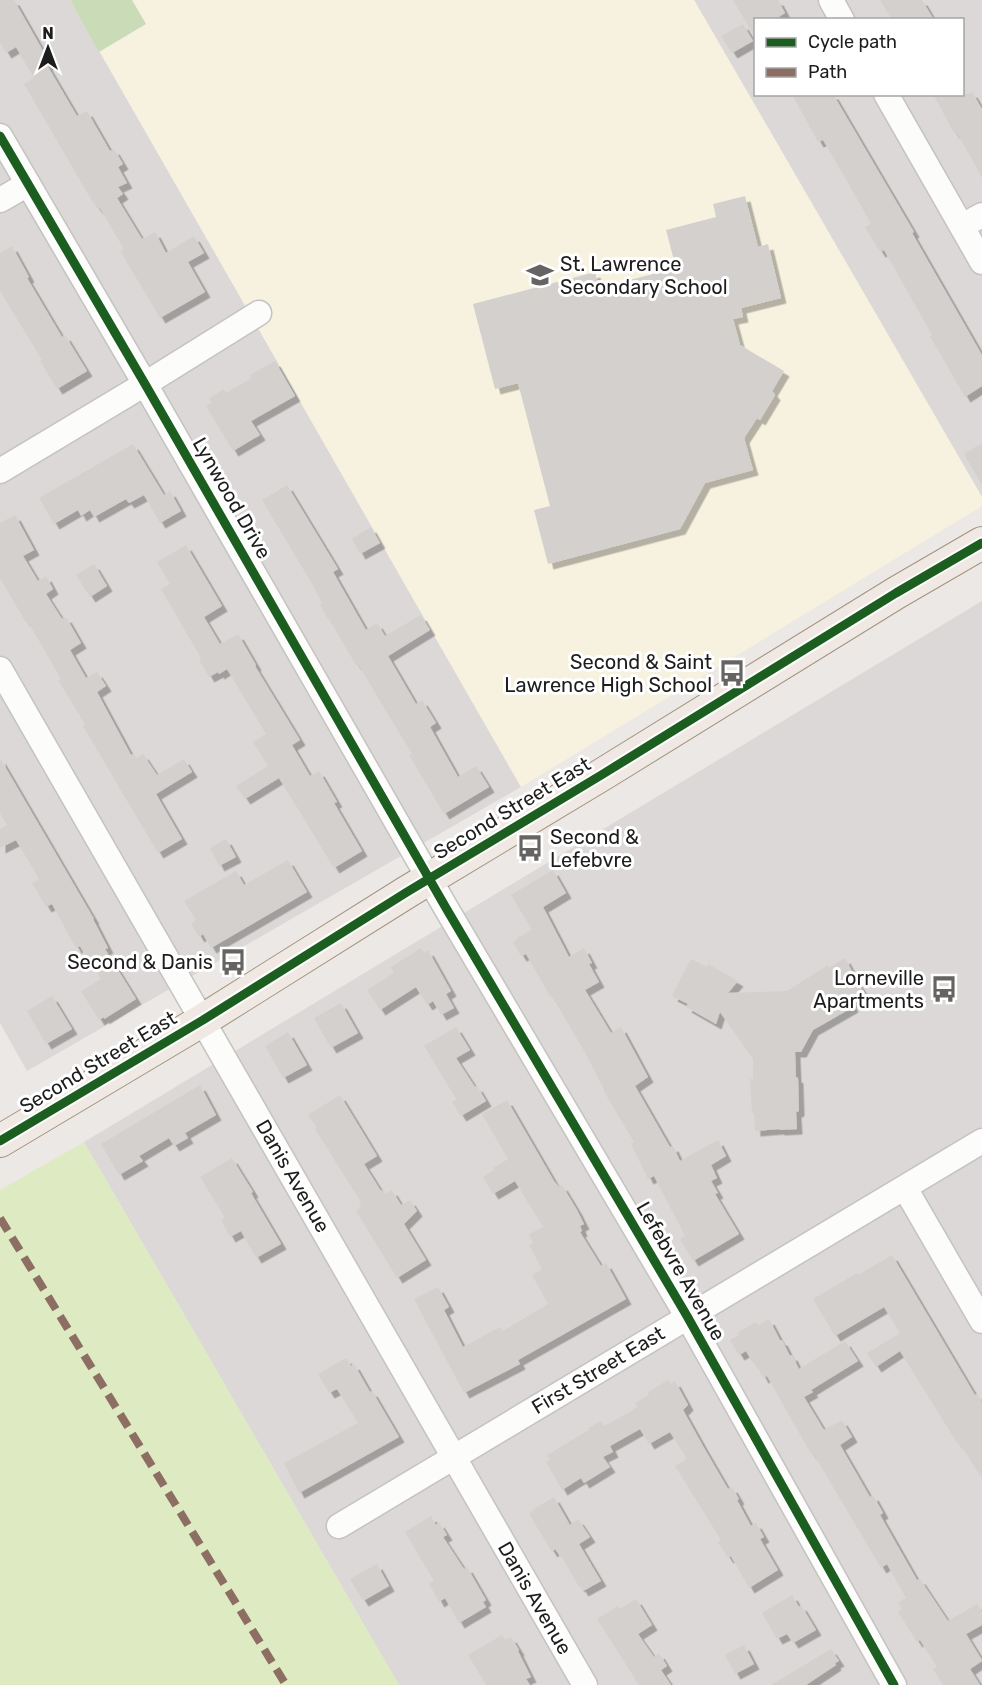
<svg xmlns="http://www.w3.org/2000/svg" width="982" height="1685" font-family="Rubik,sans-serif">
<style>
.residential{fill:#dbd8d7;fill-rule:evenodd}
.education{fill:#f6f2df}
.grass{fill:#deeac2}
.forest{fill:#cadbb8}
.building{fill:#d4d0ce;filter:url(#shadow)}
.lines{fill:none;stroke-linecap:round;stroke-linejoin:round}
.minor-casing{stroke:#c4c3c1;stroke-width:27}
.major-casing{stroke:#a29281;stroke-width:34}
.minor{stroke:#fcfcfb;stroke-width:24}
.major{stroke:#f0e9e3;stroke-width:32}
.quiet{stroke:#8d6e63;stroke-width:8;stroke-dasharray:15 8;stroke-linecap:butt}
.cycleway-casing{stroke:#fff;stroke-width:13}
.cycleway{stroke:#1b5e20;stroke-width:9}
.labels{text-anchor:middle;stroke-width:6;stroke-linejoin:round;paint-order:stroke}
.poi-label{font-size:20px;fill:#1d1d1d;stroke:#fff;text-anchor:end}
.street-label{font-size:20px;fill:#1d1d1d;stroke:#fff}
</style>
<defs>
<filter id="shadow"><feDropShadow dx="5.5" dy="5.5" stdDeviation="0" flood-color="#0004"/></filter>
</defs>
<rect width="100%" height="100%" fill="#ece8e5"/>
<g class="residential">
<polygon points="0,0 70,0 521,787 27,1071 0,1023"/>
<path d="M694 0H982V497ZM756 20H962V94H756Z"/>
<polygon points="982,601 982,1685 399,1685 84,1142"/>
</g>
<polygon class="education" points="70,0 694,0 982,497 982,506 521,787"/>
<polygon class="grass" points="84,1142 399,1685 0,1685 0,1190"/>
<polygon class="forest" points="70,0 132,0 146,24 99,52"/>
<g class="building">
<polygon points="0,0 14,0 50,63 47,65 77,116 87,111 110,151 114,149 123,164 118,167 127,183 118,187 123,194 117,198 142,239 155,232 166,253 194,236 204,253 188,262 205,292 160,318 120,251 124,249 100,208 98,209 92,201 24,84 34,78 16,47 6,53 0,43"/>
<polygon points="733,0 778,0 785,13 774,20 756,20 756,39"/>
<polygon points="880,0 922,0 934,20 892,20"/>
<polygon points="743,24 753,41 732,53 721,36"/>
<polygon points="972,92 982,109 982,177 957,133 954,133 933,94 968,94"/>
<polygon points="792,94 833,94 914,232 912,233 982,355 982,386 965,397 930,336 932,335 884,250 880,252 865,227 871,224 843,174 823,140 818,142"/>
<polygon points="745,196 758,247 768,244 781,298 741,308 743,317 733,319 740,345 784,371 772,391 775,395 760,420 757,418 744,438 753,470 705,483 680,529 548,564 534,510 550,506 518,383 495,389 473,304 595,272 599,288 676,268 666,230 716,217 713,204"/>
<polygon points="12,246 29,277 27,278 62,337 65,335 87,371 57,389 40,361 42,360 0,291 0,253"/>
<polygon points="275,361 295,396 251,421 260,435 233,451 206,406 212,403 209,398 224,389 226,393 252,378 250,375"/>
<polygon points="982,443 982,485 964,454"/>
<polygon points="133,444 164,495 170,491 181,511 160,523 144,495 129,503 126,499 94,517 90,510 81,516 78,510 54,524 39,498"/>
<polygon points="287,485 338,569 333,572 366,630 377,623 385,636 421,615 430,630 388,656 416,704 422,700 436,723 430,727 458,777 476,766 489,787 444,814 409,755 412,754 389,716 358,664 356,665 329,619 328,620 320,605 322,604 314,587 262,500"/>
<polygon points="15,515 34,550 23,556 38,581 46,576 53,589 46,594 62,619 66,617 81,643 70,650 86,678 97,672 106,686 97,692 131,755 133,754 136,759 143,754 157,775 184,759 192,772 156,794 182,839 158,853 83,726 85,724 58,680 61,679 27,620 25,621 0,578 0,523"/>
<polygon points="371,527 380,543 360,554 352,539"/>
<polygon points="186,545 222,606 204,617 220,644 238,634 256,665 255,666 300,740 292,745 310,776 319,771 337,802 334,803 362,851 334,868 279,778 245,799 236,786 268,766 253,742 266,734 227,669 219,674 218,672 209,677 199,660 201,658 161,589 170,584 157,562"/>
<polygon points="94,564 107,586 90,597 76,575"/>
<polygon points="0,758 94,919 93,919 108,948 105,949 136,999 104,1019 104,1017 99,1020 81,991 101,979 88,956 86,957 80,946 76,948 52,904 46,907 32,883 39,879 16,840 0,848 0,829 7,825 0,813"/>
<polygon points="226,839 236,857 219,866 210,848"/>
<polygon points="288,860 307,892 211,948 203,934 199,937 191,923 196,920 184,901 236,871 244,885"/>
<polygon points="553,870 566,893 543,907 569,957 584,948 592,963 589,964 599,982 585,990 611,1033 621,1027 648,1077 635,1086 670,1147 673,1146 680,1161 718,1140 726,1156 711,1165 717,1178 711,1181 718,1193 715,1194 739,1234 693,1261 680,1239 685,1236 654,1176 648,1179 631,1144 634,1142 603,1090 604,1089 583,1049 552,996 550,996 526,954 521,956 513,942 518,939 517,938 532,930 511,895"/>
<polygon points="421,948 424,953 428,950 451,991 446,994 454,1008 441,1015 433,1001 427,1005 416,987 380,1010 367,990 394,973 391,967"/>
<polygon points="845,958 853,973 852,974 866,995 851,1003 853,1007 813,1030 801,1052 795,1052 796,1077 798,1078 799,1111 796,1112 797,1129 779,1130 779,1129 755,1131 754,1113 752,1113 750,1079 753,1079 753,1059 720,1012 716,1024 686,1007 688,1004 672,996 680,980 691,959 707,967 708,964 738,981 728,993 787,991 828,965 829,968"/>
<polygon points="52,996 72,1029 46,1044 27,1011"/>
<polygon points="341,1003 358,1033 331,1048 314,1018"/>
<polygon points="456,1027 470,1050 456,1058 475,1087 477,1086 486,1101 461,1116 452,1102 456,1099 424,1046"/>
<polygon points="288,1032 307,1065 283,1078 265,1046"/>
<polygon points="200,1085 216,1115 185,1133 188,1138 174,1146 169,1138 139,1156 143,1161 119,1175 101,1144"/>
<polygon points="340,1095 377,1156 364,1164 381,1191 382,1190 385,1194 392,1190 401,1205 410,1200 417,1211 404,1224 426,1260 397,1278 356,1211 361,1208 359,1203 361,1202 315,1129 317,1128 308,1115"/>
<polygon points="507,1100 554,1181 559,1187 562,1185 577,1210 584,1224 580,1226 582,1231 580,1232 601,1266 606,1263 626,1299 518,1360 520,1364 464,1393 414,1299 438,1287 449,1307 444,1310 463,1347 500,1327 503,1331 548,1304 532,1275 542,1269 529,1245 533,1243 529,1234 543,1227 515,1181 493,1194 483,1177 494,1170 493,1168 508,1159 482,1114"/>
<polygon points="232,1158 253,1192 251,1193 281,1244 256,1258 241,1231 230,1237 221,1220 225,1218 200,1177"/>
<polygon points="892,1255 975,1395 977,1394 982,1402 982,1478 959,1443 957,1443 900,1351 876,1367 867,1353 900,1333 884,1307 835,1336 813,1299 857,1273 858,1275"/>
<polygon points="769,1319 780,1340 782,1340 790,1356 792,1355 799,1369 845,1341 858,1361 811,1390 813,1392 804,1397 824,1430 842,1420 852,1437 840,1445 870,1497 873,1495 883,1513 880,1515 917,1580 920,1579 948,1621 977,1604 982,1612 982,1625 966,1634 982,1660 982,1661 970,1669 980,1685 943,1685 933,1669 937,1667 920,1640 917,1642 898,1612 902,1609 898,1603 906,1598 887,1564 881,1568 813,1453 811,1454 767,1376 763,1378 755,1362 753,1363 746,1351 739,1355 730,1340 739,1335 738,1332 756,1322 758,1325"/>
<polygon points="346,1358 351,1366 354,1364 370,1392 372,1391 399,1437 299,1493 284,1463 358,1423 337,1389 329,1393 318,1374"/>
<polygon points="668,1380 670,1384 675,1381 688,1405 683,1410 703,1446 728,1489 732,1487 739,1499 737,1500 751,1526 756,1523 764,1537 760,1539 778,1570 749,1588 731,1556 728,1558 718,1542 721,1540 675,1466 687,1459 670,1432 649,1444 640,1429 610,1446 613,1452 603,1457 610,1467 584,1483 581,1478 562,1490 546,1462 550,1459 547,1455 589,1430 588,1428 601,1421 604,1426 634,1410 633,1409 638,1407 635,1403 649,1395 648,1392"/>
<polygon points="554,1497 570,1525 578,1519 590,1537 579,1544 601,1581 583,1591 580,1586 579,1587 561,1555 560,1556 555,1549 552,1552 529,1514 533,1511 532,1510"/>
<polygon points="431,1516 436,1525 439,1522 447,1535 443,1537 464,1569 467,1567 486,1600 483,1602 486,1607 459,1623 445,1598 439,1602 429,1584 434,1581 405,1532"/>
<polygon points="377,1564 389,1586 363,1601 350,1579"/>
<polygon points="792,1595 799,1607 801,1605 816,1630 793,1643 787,1634 777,1639 762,1613"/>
<polygon points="636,1599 652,1625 638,1634 654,1657 659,1653 667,1666 661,1670 671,1685 639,1685 597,1619 618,1606 620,1609"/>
<polygon points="502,1635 505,1640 511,1637 519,1650 518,1651 531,1677 526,1679 530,1685 486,1685 468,1655"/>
<polygon points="744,1645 754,1664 735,1674 725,1655"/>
<polygon points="831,1649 839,1661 835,1663 836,1665 806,1685 771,1685"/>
</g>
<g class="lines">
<defs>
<g id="minor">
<polyline points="831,0 842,20"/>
<polyline points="886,94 982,262"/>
<polyline points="0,136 145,384 446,908 687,1316 894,1685"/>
<polyline points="0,200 28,184"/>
<polyline points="962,226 982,215"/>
<polyline points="0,471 145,384 259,313"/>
<polyline points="0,669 585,1685"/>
<polyline points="905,1188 982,1321"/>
<polyline points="339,1526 982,1141"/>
</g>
<polyline id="major" points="0,1141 203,1020 407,892 603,774 896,593 982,543"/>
</defs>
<use href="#minor" class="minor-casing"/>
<use href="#major" class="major-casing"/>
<use href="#minor" class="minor"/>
<use href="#major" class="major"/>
<polyline class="quiet" points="0,1218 286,1685"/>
<defs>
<g id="cycleway">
<polyline points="0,136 145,384 446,908 687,1316 894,1685"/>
<polyline points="0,1141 203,1020 407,892 603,774 896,593 982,543"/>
</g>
</defs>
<use href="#cycleway" class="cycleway-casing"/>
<use href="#cycleway" class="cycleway"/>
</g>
<defs>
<symbol id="school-bare" viewBox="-9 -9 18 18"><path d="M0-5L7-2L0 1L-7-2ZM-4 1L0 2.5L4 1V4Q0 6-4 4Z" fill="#656463" stroke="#fff" stroke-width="2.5" paint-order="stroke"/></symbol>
<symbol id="bus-bare" viewBox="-9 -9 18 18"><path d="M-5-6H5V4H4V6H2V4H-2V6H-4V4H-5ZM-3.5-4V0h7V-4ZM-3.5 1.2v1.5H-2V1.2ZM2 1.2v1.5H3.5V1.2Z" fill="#656463" stroke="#fff" stroke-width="2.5" paint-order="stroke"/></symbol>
</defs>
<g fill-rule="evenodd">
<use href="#school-bare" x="521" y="256" width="38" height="38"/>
<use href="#bus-bare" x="713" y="654" width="38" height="38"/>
<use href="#bus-bare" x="511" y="829" width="38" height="38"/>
<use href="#bus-bare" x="214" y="943" width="38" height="38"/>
<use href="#bus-bare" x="925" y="970" width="38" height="38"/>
</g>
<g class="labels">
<g class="poi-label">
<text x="560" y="271" text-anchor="start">St. Lawrence<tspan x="560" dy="23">Secondary School</tspan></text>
<text x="712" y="669">Second &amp; Saint<tspan x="712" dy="23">Lawrence High School</tspan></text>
<text x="550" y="844" text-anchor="start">Second &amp;<tspan x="550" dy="23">Lefebvre</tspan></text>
<text x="213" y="969">Second &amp; Danis</text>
<text x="924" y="985">Lorneville<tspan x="924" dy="23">Apartments</tspan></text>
</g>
<g class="street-label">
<text transform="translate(232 498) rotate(60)" y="7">Lynwood Drive</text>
<text transform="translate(512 808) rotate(-31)" y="7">Second Street East</text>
<text transform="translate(98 1062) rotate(-31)" y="7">Second Street East</text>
<text transform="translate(293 1176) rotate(60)" y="7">Danis Avenue</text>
<text transform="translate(681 1271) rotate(60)" y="7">Lefebvre Avenue</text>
<text transform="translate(598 1370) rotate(-31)" y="7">First Street East</text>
<text transform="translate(535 1598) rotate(60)" y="7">Danis Avenue</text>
</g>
</g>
<rect x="754" y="18" width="210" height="78" fill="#ffffff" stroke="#a5a5a5" stroke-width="1.5"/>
<rect x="766" y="38" width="30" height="9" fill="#1b5e20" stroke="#a5a5a5" stroke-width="1.5"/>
<text x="808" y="48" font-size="18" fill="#1d1d1d">Cycle path</text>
<rect x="766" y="68" width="30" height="9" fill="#8d6e63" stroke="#a5a5a5" stroke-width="1.5"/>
<text x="808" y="78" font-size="18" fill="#1d1d1d">Path</text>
<g transform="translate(48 48)" stroke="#ffffff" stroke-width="4.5" paint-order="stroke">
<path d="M0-4.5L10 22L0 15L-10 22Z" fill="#1d1d1d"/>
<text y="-9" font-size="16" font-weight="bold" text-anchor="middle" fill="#1d1d1d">N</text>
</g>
</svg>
